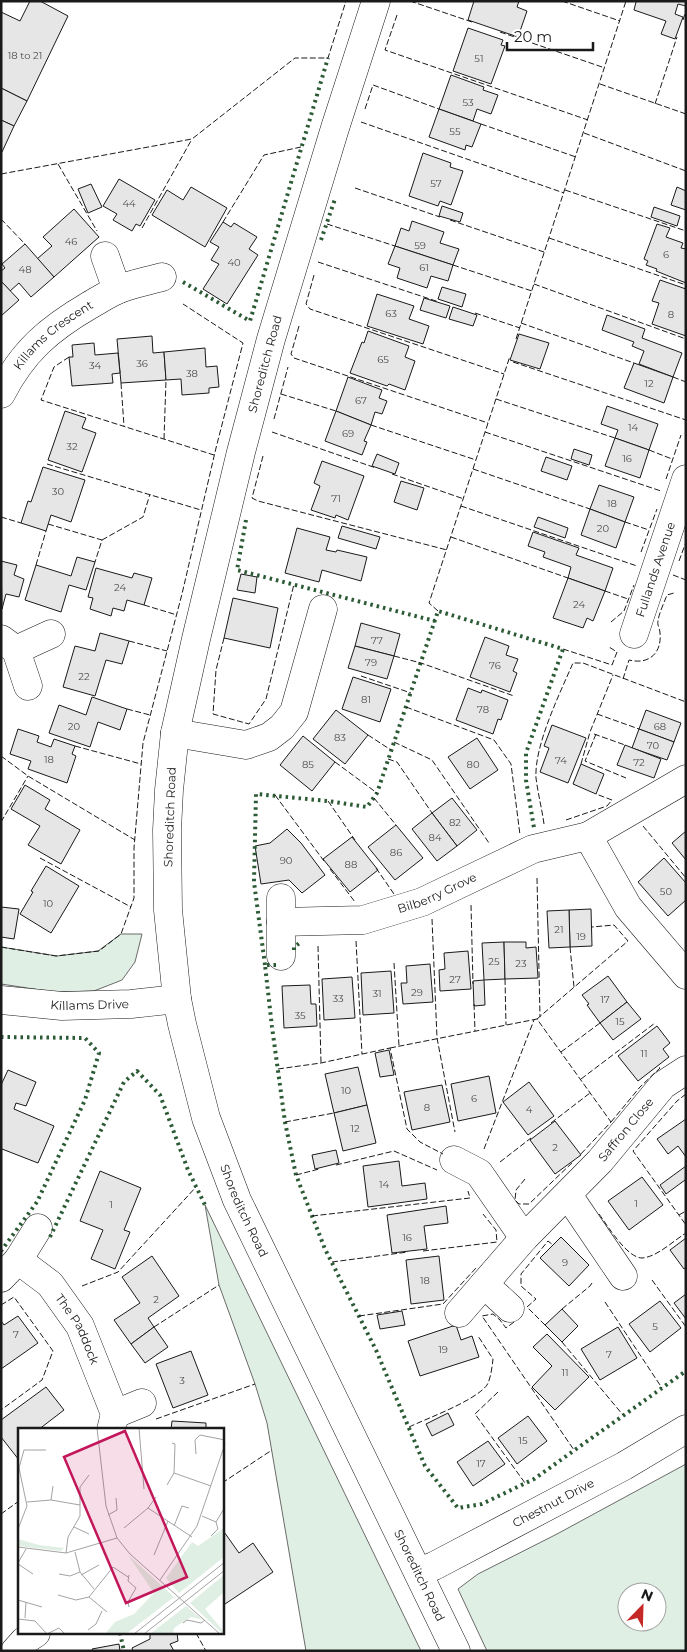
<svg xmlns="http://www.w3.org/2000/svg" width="687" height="1652" font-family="Montserrat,sans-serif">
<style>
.green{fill:#e0efe3;stroke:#6a6a6a;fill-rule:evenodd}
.building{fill:#e6e6e6;stroke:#1a1a1a}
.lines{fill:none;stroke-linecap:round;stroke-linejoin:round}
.minor-casing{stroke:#1a1a1a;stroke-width:29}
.major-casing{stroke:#1a1a1a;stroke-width:29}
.minor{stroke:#fff;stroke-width:28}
.major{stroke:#fff;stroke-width:28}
.hedge{stroke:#2b5a34;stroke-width:4;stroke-dasharray:2.5 4;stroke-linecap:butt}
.fence{stroke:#1a1a1a;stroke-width:1;stroke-dasharray:6 2.5;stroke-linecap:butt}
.labels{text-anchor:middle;stroke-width:4;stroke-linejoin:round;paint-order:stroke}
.number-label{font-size:10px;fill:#4d4d4d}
.street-label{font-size:12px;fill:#1a1a1a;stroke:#fff}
.inset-road{fill:none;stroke:#a3a3a3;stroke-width:1}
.view{fill:#c2185b;fill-opacity:0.15;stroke:#c2185b;stroke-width:2.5}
.inset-edge{fill:none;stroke:#1a1a1a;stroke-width:2.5}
</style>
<rect width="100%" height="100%" fill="#fff"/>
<g class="green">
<polygon points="121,934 142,934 135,962 122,980 94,991 54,992 1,984 1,947 57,956 98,951"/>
<polygon points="205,1205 421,1651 306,1651 267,1423 255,1384 219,1285"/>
<path d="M686 1464V1651H487L458 1589 478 1574 557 1534ZM627 1592H657V1622H627Z"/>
</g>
<g class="building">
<polygon points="30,1 40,1 68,16 27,101 1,88 1,12 20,21"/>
<polygon points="474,1 519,1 517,7 527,11 518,37 468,20"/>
<polygon points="635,1 686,1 686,6 678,4 675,14 683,17 675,39 661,34 666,21 634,10 636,2"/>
<polygon points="468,28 503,40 501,45 505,46 491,84 453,71"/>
<polygon points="451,75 484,87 483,90 498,95 491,114 477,109 473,121 439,109"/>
<polygon points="1,88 27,101 14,126 1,120"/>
<polygon points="439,109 481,124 472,147 466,145 465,150 429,137"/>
<polygon points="1,120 14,126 2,152 1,151"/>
<polygon points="423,153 451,163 450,167 463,171 451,205 440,201 438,206 409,196"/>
<polygon points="119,179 155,200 140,226 136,224 132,231 113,220 117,214 103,206"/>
<polygon points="91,184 102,207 88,213 78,189"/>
<polygon points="191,187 227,208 205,247 152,215 167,190 183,200"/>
<polygon points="677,187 686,191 686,210 671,205"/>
<polygon points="442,206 463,213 460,222 439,216"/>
<polygon points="654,207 680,216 677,226 651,217"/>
<polygon points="74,209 99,237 54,277 37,259 52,246 43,237"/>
<polygon points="412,221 444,232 440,243 459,249 453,265 395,246 401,228 409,231"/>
<polygon points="223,222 231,227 234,223 257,237 249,249 258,255 227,304 203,289 219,264 211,260 219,247 210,242"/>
<polygon points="657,224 670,228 666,237 683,243 681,248 686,249 686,283 656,271 657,269 646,265 648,261 644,259"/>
<polygon points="25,244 54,277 31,297 19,283 10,291 1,281 1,271 5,268 2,264"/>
<polygon points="395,246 453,265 448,281 431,276 427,288 397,278 400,268 388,264"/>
<polygon points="660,280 686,289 686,336 652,324 659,303 652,301"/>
<polygon points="1,281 19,300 1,316"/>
<polygon points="442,287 466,294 462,307 438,299"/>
<polygon points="377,294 414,306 409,319 429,326 423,344 367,326"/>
<polygon points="424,298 450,306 446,318 420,310"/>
<polygon points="453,307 477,315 473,326 449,319"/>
<polygon points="607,315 645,329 642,338 682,353 673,377 639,364 644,351 632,346 634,342 602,330"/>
<polygon points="368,331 409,346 405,357 415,361 405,390 389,384 387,386 350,373 362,342 364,343"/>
<polygon points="519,334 549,343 540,369 510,360"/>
<polygon points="152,336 153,353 164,352 166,380 121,383 117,339"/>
<polygon points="94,343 95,355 118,353 120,373 112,374 113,383 72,386 69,357 73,357 72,345"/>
<polygon points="205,348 206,367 217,366 219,387 209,388 209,393 182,395 181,379 166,380 164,352"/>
<polygon points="634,363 673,377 664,403 624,388"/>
<polygon points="348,377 382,390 379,398 387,401 382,414 375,412 371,425 336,411"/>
<polygon points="607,406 658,424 649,450 615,438 618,430 601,424"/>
<polygon points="65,411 86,418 82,428 96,433 82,472 48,460"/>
<polygon points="336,411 371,425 364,441 367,442 362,455 325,441"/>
<polygon points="615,438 649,450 640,478 605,466"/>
<polygon points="574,449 592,455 589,465 571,459"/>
<polygon points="377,454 399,463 395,474 372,466"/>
<polygon points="546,457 572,466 567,480 541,471"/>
<polygon points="322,461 364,476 348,520 336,515 335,518 311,510 320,486 314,483"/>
<polygon points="43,467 85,480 71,522 51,515 46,531 21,523 28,501 31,502"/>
<polygon points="401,481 424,488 417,510 394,502"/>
<polygon points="599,485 634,497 625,522 590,509"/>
<polygon points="590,509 625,522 616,548 581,535"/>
<polygon points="538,517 568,528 565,538 534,527"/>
<polygon points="342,526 380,537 376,549 338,538"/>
<polygon points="297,528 330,537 326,550 336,552 337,550 367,557 361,581 322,570 319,582 285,573"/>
<polygon points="533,532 579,548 576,555 613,568 605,591 568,578 571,567 543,557 545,552 528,546"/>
<polygon points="77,557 95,562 86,590 69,585 61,612 25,600 36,565 71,576"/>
<polygon points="1,561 17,565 14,575 24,579 19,597 6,594 2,609"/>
<polygon points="96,568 132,578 134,573 152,578 144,605 127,600 124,611 113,608 111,616 90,609 93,598 88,597"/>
<polygon points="241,574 257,577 255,593 237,590"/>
<polygon points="568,578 605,591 593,621 587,618 583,628 553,618"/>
<polygon points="233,598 278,608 270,648 224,638"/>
<polygon points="361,623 400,634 394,656 355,646"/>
<polygon points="100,633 129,641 122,664 106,660 95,696 63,687 75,646 95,651"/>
<polygon points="485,637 509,646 506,655 518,659 513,671 517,673 510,692 470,677"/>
<polygon points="355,646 394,656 387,679 348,668"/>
<polygon points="353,677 391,689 380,722 342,709"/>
<polygon points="468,688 481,693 482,690 508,700 501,720 498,719 493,734 456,720"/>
<polygon points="92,697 127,709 120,730 98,722 90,747 49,733 59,705 86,715"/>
<polygon points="336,710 368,735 345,764 313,739"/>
<polygon points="646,710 681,723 674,742 639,729"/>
<polygon points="552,725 586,738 568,783 540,772 549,748 544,746"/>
<polygon points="18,729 39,736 37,742 51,747 54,739 75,746 72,754 76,756 67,783 28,769 31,761 10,754"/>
<polygon points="639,729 674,742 667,760 632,748"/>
<polygon points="303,736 335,762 312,791 280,765"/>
<polygon points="477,738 498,770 470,789 448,757"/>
<polygon points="625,745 661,759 654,778 617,765"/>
<polygon points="581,764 604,774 596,794 573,784"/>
<polygon points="25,785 50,800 45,809 80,830 61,864 28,845 40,826 11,809"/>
<polygon points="452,798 477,830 457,846 432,813"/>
<polygon points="432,813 457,846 437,861 412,829"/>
<polygon points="396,825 423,858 395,880 368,847"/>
<polygon points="287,829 301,843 325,875 302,893 289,880 261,884 255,846 270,843"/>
<polygon points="686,831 686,860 672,843"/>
<polygon points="352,837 378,870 350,892 323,859"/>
<polygon points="664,858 686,883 686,900 668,916 638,882"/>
<polygon points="46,866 79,886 51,933 20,914 33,892 31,891"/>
<polygon points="1,907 19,909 14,939 1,937"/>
<polygon points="591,909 592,946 570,947 569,910"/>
<polygon points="569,910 570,947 549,948 547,911"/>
<polygon points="504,942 505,979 484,980 482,943"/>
<polygon points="504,942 526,942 526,948 536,947 538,978 505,979"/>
<polygon points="468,951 471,989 440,991 439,970 445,969 444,953"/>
<polygon points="430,964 433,1002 403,1004 401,983 407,983 406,966"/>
<polygon points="391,971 394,1013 363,1015 361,973"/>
<polygon points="608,976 627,1002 600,1023 587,1005 589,1004 582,995"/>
<polygon points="352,977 355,1018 324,1020 322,979"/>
<polygon points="484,980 485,1005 474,1006 473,981"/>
<polygon points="310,985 311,1004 316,1004 317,1026 284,1028 282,986"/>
<polygon points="627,1002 641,1019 613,1040 600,1023"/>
<polygon points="657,1026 670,1043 663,1049 669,1057 638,1081 618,1056"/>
<polygon points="389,1050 394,1075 380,1077 375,1053"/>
<polygon points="358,1067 367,1105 334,1113 325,1074"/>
<polygon points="8,1070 36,1082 26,1106 16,1103 14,1109 54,1126 38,1163 2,1149 1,1151 1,1085"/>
<polygon points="489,1076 496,1113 458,1121 451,1084"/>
<polygon points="529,1082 554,1116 528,1135 503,1102"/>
<polygon points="442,1085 450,1122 412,1130 404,1092"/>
<polygon points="367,1105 376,1143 343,1151 334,1113"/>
<polygon points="686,1119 686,1157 678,1146 668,1154 657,1139"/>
<polygon points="555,1121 581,1155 555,1174 530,1140"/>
<polygon points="336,1150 339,1163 315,1169 312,1155"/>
<polygon points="399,1161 402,1186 425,1183 427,1199 368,1207 363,1166"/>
<polygon points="686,1166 686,1181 685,1180 666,1194 660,1185"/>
<polygon points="100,1171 141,1188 124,1230 130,1232 115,1269 91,1259 103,1230 80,1221"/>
<polygon points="642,1177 663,1205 629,1230 608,1201"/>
<polygon points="446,1206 448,1223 424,1226 427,1249 392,1253 387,1215"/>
<polygon points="561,1237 589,1265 569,1286 540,1258"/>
<polygon points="686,1238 686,1268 684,1269 670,1250"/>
<polygon points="152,1256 179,1296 148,1318 154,1327 131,1344 114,1320 140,1303 122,1277"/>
<polygon points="439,1256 444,1300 411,1304 406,1260"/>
<polygon points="686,1294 686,1319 674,1303"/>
<polygon points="660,1301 681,1328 650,1352 629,1324"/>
<polygon points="562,1309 578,1326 562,1342 545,1325"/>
<polygon points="402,1311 405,1325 380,1329 377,1315"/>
<polygon points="18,1316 38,1343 1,1369 1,1321 4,1325"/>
<polygon points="456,1325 461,1340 472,1336 479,1357 420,1376 408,1341"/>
<polygon points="154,1327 168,1347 145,1363 131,1344"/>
<polygon points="618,1327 637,1358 600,1380 581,1349"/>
<polygon points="547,1334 589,1377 555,1410 532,1387 552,1366 533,1347"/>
<polygon points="191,1351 208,1395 173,1408 156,1364"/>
<polygon points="46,1387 64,1410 38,1430 19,1430 19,1460 1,1437 1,1420"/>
<polygon points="448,1413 454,1425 432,1436 426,1424"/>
<polygon points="528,1416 547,1441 517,1464 498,1438"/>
<polygon points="172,1421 206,1423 206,1430 171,1430"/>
<polygon points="488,1441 505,1464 473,1486 457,1462"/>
<polygon points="222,1529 239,1553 253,1543 273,1572 222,1606"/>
<polygon points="150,1633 177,1633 178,1641 170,1644 174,1651 133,1651 132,1648 150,1639"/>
<polygon points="119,1644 120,1651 93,1651 92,1649"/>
</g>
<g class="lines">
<defs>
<g id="minor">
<polyline points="105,256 117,290"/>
<path id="s1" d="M1 394C23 351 49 329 90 305 99 300 108 294 117 290 131 284 148 281 162 277"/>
<path id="s2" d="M634 634 686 479"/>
<polyline points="1,639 16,650 28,686"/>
<polyline points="16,650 51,634"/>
<polyline points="175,733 246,745 269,737 282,727 294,712 323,609"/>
<polyline points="686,779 588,836 628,907 686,975"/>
<polyline points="281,898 281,956"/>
<path id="s3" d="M281 922 363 920 422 902 533 849 588 836"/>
<path id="s4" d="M1 1000 62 1006 131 1004 177 999"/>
<polyline points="454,1160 479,1173 524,1238"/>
<polyline points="568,1195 623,1276"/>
<polyline points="18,1260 38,1228"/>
<path id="s5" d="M1 1278 18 1260 50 1284 80 1326 115 1414"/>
<polyline points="484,1284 510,1308"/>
<path id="s6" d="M459 1313 524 1238 600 1161 663 1085 686 1070"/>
<polyline points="111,1430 115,1414 142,1403"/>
<path id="s7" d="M419 1572 434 1566 624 1466 686 1429"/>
<polyline points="15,1651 24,1641 36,1633"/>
</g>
<g id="major">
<path id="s8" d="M376 1 335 128 271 339 241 452 196 639 175 733 169 790 167 830 168 910 177 999 182 1024 206 1118 237 1200 456 1651"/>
</g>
</defs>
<use href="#minor" class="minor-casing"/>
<use href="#major" class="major-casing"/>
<use href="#minor" class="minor"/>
<use href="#major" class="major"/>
<g class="hedge">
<polyline points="321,240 335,199"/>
<polyline points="183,282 250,321 328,58"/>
<polyline points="246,520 237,570 435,621"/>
<polyline points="294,950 294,947 301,942"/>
<polyline points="265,965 254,882 256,794 328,801 367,807 377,793 438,611 563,649 526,753 526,780 534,828"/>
<polyline points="276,965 265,965 272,1027 285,1122 296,1175 325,1249 376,1350 425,1466 458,1508 482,1504 534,1479 686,1371"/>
<polyline points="1,1037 85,1038 99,1053 85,1100 37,1202 1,1251"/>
<polyline points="50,1237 124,1082 137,1071 160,1095 188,1170 205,1205"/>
<polyline points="120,1633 124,1651"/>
</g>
<g class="fence">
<polyline points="410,1 472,22"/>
<polyline points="562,1 620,21"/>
<polyline points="397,15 385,50 588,120"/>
<polyline points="683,20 686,10"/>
<polyline points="500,32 605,68"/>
<polyline points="600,84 686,114"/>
<polyline points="655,104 677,37"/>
<polyline points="365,109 373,85 439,109"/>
<polyline points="361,122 564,193"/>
<polyline points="481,124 576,157"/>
<polyline points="584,133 686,171"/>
<polyline points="58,164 97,231"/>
<polyline points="1,174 192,139 295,58 328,58 346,1"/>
<polyline points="355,188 440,217"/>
<polyline points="565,190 686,231"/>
<polyline points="1,219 25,244"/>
<polyline points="450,220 544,252"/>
<polyline points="223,222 264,155 301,147"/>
<polyline points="327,224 395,246"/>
<polyline points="142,228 192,139"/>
<polyline points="549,238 686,285"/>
<polyline points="318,262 439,302"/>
<polyline points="453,265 532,291"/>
<polyline points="314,275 306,304 310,309 504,374"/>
<polyline points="534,284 686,339"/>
<polyline points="475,313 520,328"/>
<polyline points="521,323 634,363"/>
<polyline points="299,326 291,354 294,358 488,423"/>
<polyline points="516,339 626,1"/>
<polyline points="69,357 54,367 41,400 214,455"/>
<polyline points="513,362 686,420"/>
<polyline points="673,377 686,382"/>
<polyline points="121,383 124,426"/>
<polyline points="281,394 336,411"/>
<polyline points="496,399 615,438"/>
<polyline points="274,419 288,367"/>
<polyline points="371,425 476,460"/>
<polyline points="272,432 376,468"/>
<polyline points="485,432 661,491"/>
<polyline points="164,439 166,380"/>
<polyline points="649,450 672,459"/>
<polyline points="263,456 252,498 258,501 447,550"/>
<polyline points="47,464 201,510"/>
<polyline points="473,469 590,509"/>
<polyline points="392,474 464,499"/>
<polyline points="666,479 681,435"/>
<polyline points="461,506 637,566"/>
<polyline points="1,517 21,523"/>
<polyline points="625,522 649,530"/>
<polyline points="48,524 102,540 95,562"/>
<polyline points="451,537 568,578"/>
<polyline points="102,540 143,517 150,494"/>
<polyline points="641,552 657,509"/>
<polyline points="679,561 686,542"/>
<polyline points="36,565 46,531"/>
<polyline points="673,575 686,580"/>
<polyline points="605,591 628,599"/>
<polyline points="144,605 177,615"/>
<polyline points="438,611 429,603 510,356"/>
<polyline points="611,622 624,611 634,585"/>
<polyline points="224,638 216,670 213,714 249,724 266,699 294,584"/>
<polyline points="129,641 167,651"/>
<polyline points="563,649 612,665 617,652 609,647"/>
<polyline points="394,656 421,663 514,696"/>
<polyline points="361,676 411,693"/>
<path d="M623 679 629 660C649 665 662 653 660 633 660 629 657 625 658 621 659 613 664 603 667 595L674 593"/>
<polyline points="406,707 494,740 511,764 520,835"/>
<polyline points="127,709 150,715"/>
<polyline points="597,714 639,729"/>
<polyline points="594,734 625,745"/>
<polyline points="596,734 585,761 626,778"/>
<polyline points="368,735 391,750"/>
<polyline points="394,742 432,760 489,843"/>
<polyline points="75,746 141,764"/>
<polyline points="1,756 28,776 135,840"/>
<polyline points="388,759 397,762 432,813"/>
<polyline points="335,762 377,793"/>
<polyline points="581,764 590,732 613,675"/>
<polyline points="275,795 324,861"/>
<polyline points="374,798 396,825"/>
<polyline points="328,801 355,840"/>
<polyline points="566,820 607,806 612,800 596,794"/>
<polyline points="1,822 28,776"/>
<path d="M544 824C542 809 538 794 536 778 534 746 560 693 573 663H583L686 702"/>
<polyline points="643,826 686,878"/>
<polyline points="40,858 131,907"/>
<polyline points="376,868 394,894"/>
<polyline points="330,869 355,902"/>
<polyline points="537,878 540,1017"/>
<polyline points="471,905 473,984"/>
<polyline points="432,919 437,1038 455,1132"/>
<polyline points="356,941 362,1054"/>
<polyline points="318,946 321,1063"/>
<polyline points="1,947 56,956 99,951 121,934 134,898 134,848 143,743 182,594 216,448 243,343 183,304"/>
<polyline points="570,947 574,987"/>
<polyline points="685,950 686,950"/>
<polyline points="394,963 399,1046"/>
<polyline points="505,979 506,1025"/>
<polyline points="474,1004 475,1031"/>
<polyline points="537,1019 628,941 614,925 592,927"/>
<polyline points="390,1048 537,1019 611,1122 579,1156"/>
<polyline points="561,1052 600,1023"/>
<polyline points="278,1069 321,1063 390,1048 407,1129 420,1142 443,1154"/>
<polyline points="581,1079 655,1023"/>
<polyline points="686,1094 677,1101 633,1151 686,1225"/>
<polyline points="285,1122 334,1113"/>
<polyline points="611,1122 640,1087 660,1068 657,1066"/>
<polyline points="551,1123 590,1093"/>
<polyline points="484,1149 534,1020"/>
<polyline points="500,1162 531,1138"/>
<polyline points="336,1165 394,1151 437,1170"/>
<polyline points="296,1175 319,1169"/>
<polyline points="525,1179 516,1190 515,1200 519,1204 529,1204 574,1161"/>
<path d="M599 1214C607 1225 627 1258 642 1258 657 1257 673 1241 686 1233"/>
<polyline points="679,1215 686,1211"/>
<polyline points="312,1216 470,1198 468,1191"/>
<polyline points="423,1251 497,1242 496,1230 483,1214"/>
<polyline points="332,1262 408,1252"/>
<polyline points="652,1280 686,1327"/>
<polyline points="82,1286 118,1272 196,1187"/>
<polyline points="605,1302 662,1388"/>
<polyline points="1,1305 14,1297 53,1351 42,1380 1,1410"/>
<polyline points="562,1309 590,1286 592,1283"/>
<polyline points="359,1316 443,1304 476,1268"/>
<polyline points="514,1322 506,1328 500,1320 493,1314 482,1316 574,1450"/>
<polyline points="545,1325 527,1307 536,1299 521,1286 521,1274 548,1241 553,1245"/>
<polyline points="154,1327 219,1285"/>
<polyline points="562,1342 623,1415"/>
<polyline points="498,1392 475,1414 525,1483"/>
<polyline points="156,1419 255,1384"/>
<path d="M409 1427C428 1418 475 1401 487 1385 491 1378 492 1367 493 1359L478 1336"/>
<polyline points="222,1483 272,1450"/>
<polyline points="1,1514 19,1501"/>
<polyline points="196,1633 206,1651"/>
</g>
</g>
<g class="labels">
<g class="number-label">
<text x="25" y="59">18 to 21</text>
<text x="479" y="62">51</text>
<text x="468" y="106">53</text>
<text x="455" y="135">55</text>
<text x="436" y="187">57</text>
<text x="129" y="207">44</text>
<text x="71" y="245">46</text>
<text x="420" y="249">59</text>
<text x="666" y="258">6</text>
<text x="234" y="266">40</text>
<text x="424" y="271">61</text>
<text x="25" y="273">48</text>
<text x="391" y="317">63</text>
<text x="671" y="318">8</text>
<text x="383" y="363">65</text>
<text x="142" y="367">36</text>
<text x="95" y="369">34</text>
<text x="192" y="377">38</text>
<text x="649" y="387">12</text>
<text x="361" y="404">67</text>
<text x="633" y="431">14</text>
<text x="348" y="437">69</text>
<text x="72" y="450">32</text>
<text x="627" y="462">16</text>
<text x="58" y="495">30</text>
<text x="336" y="502">71</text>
<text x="612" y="507">18</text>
<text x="603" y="532">20</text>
<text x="120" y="591">24</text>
<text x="579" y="608">24</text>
<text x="377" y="644">77</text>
<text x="371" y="666">79</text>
<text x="495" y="669">76</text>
<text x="84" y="680">22</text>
<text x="366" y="703">81</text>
<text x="483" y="713">78</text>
<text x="74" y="730">20</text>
<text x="660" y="730">68</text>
<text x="340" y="741">83</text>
<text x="653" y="749">70</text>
<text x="49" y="763">18</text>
<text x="561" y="764">74</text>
<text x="639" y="766">72</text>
<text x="308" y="768">85</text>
<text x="473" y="768">80</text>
<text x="455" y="826">82</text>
<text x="435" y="841">84</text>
<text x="396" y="856">86</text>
<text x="286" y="864">90</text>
<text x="351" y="868">88</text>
<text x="666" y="895">50</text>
<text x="48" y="907">10</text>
<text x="559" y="933">21</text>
<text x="581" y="940">19</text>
<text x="494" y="965">25</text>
<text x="521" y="967">23</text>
<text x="455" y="983">27</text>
<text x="417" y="996">29</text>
<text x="377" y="997">31</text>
<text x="338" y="1002">33</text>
<text x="605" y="1003">17</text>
<text x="300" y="1019">35</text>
<text x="620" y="1025">15</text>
<text x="644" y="1057">11</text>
<text x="346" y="1094">10</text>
<text x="474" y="1102">6</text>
<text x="427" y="1111">8</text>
<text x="529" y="1113">4</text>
<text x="355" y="1132">12</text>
<text x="555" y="1151">2</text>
<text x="384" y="1188">14</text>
<text x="636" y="1207">1</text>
<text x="111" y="1208">1</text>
<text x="407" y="1241">16</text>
<text x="565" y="1266">9</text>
<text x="425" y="1284">18</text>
<text x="156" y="1303">2</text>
<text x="655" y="1330">5</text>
<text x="16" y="1338">7</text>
<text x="443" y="1353">19</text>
<text x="609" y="1358">7</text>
<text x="565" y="1376">11</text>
<text x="182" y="1384">3</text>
<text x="523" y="1444">15</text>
<text x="481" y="1467">17</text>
</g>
<g class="street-label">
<text dy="4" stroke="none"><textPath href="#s1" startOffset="80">Killams Crescent</textPath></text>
<text transform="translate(265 364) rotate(-75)" y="4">Shoreditch Road</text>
<text dy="4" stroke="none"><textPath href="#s2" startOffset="68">Fullands Avenue</textPath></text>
<text transform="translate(170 817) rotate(-88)" y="4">Shoreditch Road</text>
<text dy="4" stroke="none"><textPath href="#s3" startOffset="161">Bilberry Grove</textPath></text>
<text dy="4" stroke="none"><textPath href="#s4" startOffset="89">Killams Drive</textPath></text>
<text dy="4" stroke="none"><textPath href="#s6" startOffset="248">Saffron Close</textPath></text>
<text dy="4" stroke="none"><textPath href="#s8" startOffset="1249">Shoreditch Road</textPath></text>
<text dy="4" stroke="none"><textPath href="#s5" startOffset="118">The Paddock</textPath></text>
<text dy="4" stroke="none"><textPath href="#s7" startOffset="151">Chestnut Drive</textPath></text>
<text dy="4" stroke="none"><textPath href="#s8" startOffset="1654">Shoreditch Road</textPath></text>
</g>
</g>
<g transform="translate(18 1428)">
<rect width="206" height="206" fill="#fff"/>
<path d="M206 100V129L161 165 148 150 174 114 180 118ZM0 111 21 117 46 120 43 123 1 118ZM110 127 156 169 108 206H87L97 194 116 186 136 165ZM206 147V164L187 181 206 204 205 206 172 175ZM168 178 185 192 173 189 156 200 155 206H132Z" fill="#e0efe3"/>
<path class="inset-road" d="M79 0 88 78 99 110 112 126 202 206M121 0 126 61M6 22H28M178 26 177 12 182 7 207 12M156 45 193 58M149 57 156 45 157 16 154 15M138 69 130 80 174 109M33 72 62 77M9 74 33 72 35 58M90 87 99 82 98 70M184 88 198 94 207 79M156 98 164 78 171 80M56 99 71 106M106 100 130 80M0 101 9 78 1 40 6 22M193 108 200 101 198 94M0 119 48 125 99 110M57 124 62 144 76 161M48 125 50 109 62 88V59L71 47M136 127 150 93M0 135 8 121M0 136 15 146M41 146 52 148 62 144M63 147 81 137M142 152 179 98 207 16M40 167 58 172 71 169 95 139 110 149M71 169 89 184M0 172 24 179M111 179 110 174 118 160 110 153 111 147M7 190 8 174M0 191 17 193 29 206M165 195 169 192 183 195 187 192M70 202 78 196 84 183M29 206 41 200 47 206M116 206 207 134M126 206 207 142"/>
<path class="view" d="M107 3 169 149 108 175 46 29Z"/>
<rect width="206" height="206" class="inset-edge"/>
</g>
<rect width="687" height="1652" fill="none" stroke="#1a1a1a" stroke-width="5"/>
<g transform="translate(642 1607) rotate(23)"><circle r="24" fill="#ffffff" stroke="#a3a3a3"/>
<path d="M0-4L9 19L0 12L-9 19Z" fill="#c62828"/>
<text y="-8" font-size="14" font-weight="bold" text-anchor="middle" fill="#1a1a1a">N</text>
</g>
<path d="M507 42v8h86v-8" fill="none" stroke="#1a1a1a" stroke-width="2.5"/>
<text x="514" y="42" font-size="15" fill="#1a1a1a" stroke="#ffffff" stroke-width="4" paint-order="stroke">20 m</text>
</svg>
